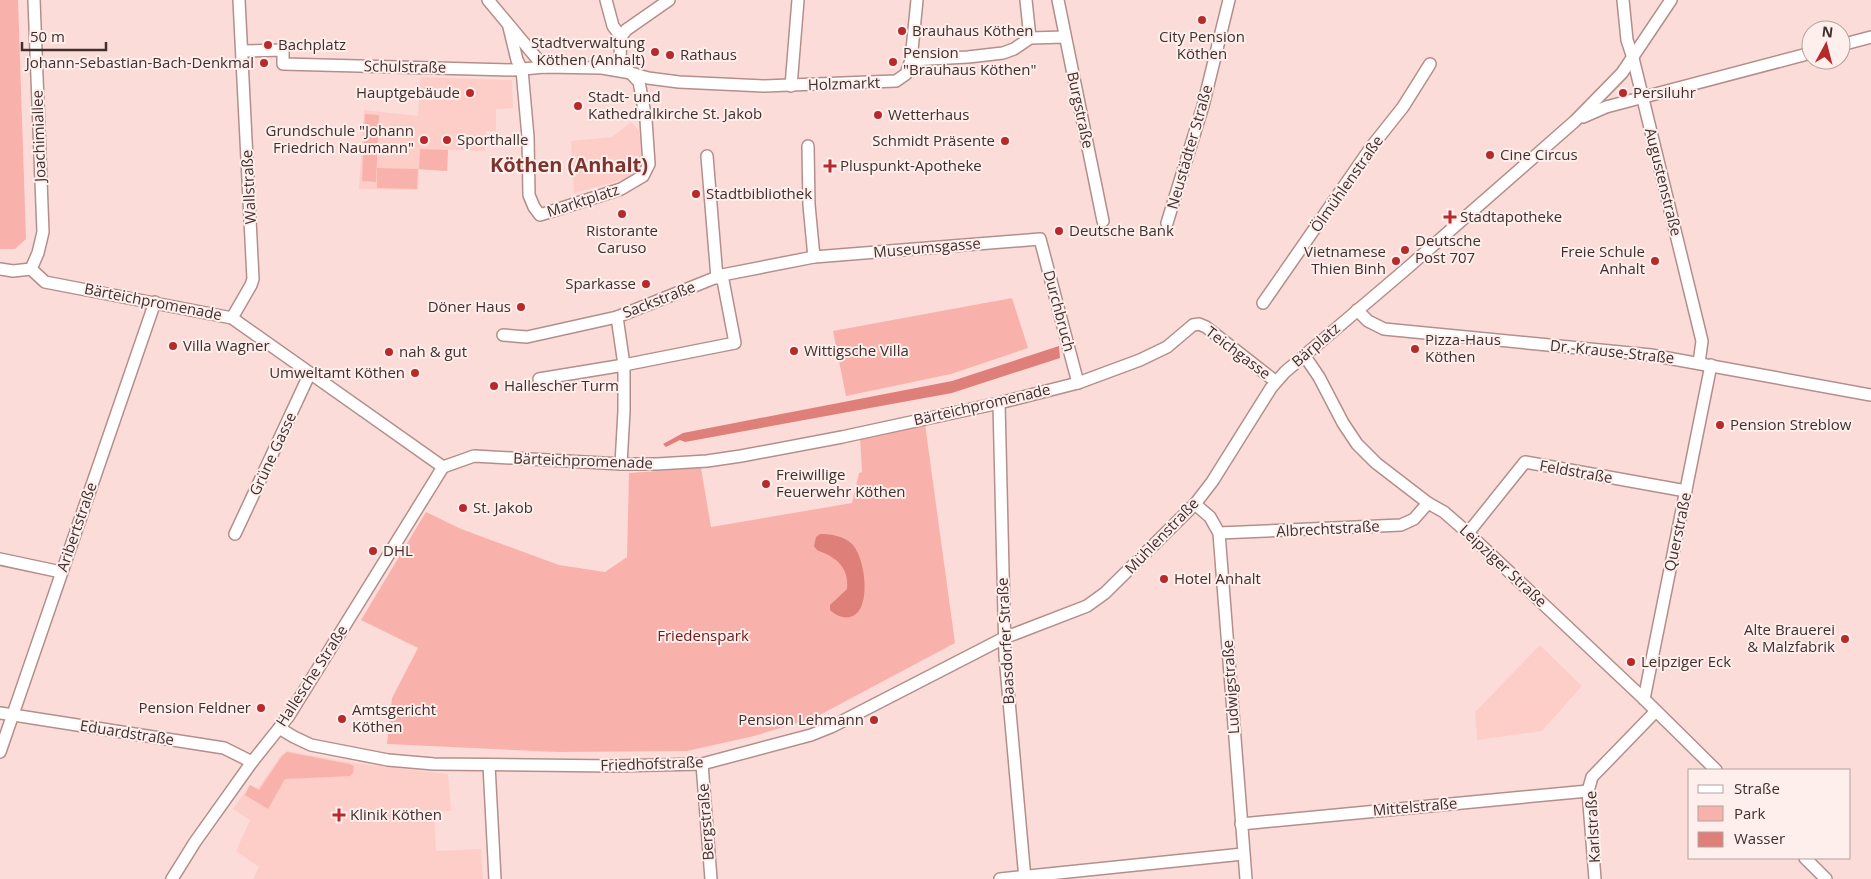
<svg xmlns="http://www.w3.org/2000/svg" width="1871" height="879" font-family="'Open Sans',sans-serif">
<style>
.built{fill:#fdcec8}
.green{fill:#f9b2ab}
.water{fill:#de8079}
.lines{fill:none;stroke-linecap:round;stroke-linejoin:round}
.minor-casing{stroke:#b38f8b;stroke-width:14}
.minor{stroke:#fff;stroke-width:11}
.poi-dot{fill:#b8292b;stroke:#feeeec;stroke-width:2}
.labels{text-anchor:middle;stroke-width:4;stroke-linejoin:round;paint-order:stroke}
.poi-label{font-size:15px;fill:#3f302e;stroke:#feeeec;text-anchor:start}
.street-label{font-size:15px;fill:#3f302e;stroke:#feeeec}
.park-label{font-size:15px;fill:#6c1718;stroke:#feeeec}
.district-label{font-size:20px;font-weight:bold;fill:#7b3430;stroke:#feeeec}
</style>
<rect width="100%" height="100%" fill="#fcdcd9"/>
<g class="built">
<polygon points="420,77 512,80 513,108 496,109 496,131 486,131 485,151 448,150 447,171 419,170 418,190 359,189 364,110 418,116"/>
<polygon points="631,122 639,131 643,166 626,179 574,193 571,141 612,137"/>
<polygon points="1540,645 1582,686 1542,731 1477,740 1475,712"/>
<polygon points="287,751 354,763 448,774 451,811 434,811 436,851 481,849 483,879 253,879 259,867 236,851 250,820 233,809 250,785 258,788 281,755"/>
</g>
<g class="green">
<polygon points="0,0 18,0 26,239 15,249 0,249"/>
<polygon points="365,114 379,115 376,182 362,181"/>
<polygon points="420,149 448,150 447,171 419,169"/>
<polygon points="377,168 418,169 417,189 377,188"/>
<polygon points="1012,298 1028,348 951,374 846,396 833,331"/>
<polygon points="925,424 955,643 814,718 754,736 687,751 558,752 387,744 392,698 418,648 361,620 426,512 461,529 559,565 605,572 627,557 629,473 701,468 711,527 852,503 859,473 862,472 860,437"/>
<polygon points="287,752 349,764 354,766 353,773 350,776 285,779 268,809 245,795 250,785 259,790 282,756"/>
</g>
<g class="water">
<polygon points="1059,346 1060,358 952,393 685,442 680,440 666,447 663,444 683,433 952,381"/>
<path d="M820 534C831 534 845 536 853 545 864 558 869 594 860 609 853 621 839 619 830 610V605L847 589C849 571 840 560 824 553 819 551 817 551 814 546L816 537Z"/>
</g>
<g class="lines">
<defs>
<g id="minor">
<polyline points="488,0 544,67"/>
<polyline points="1026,0 1030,38"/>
<polyline points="1058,0 1103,221"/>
<polyline points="1623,0 1627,40 1633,58 1702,341 1699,363"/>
<polyline points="509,27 517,60 522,70 528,137 529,195 534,207 540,215 621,189 643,176 649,164 646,120 640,87 639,82 622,64 620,58 621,37 613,26 606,0"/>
<polyline points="621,37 626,30 669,0"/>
<polyline points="1841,45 1871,37"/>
<polyline points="242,51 283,50 283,64 513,70 544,67 602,68 631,73 648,78 679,82 764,86 896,81 906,74 911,60 917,0"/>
<polyline points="911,60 968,57 1003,53 1014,49 1030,38 1065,37"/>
<polyline points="791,86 798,0"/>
<polyline points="1583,117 1606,107 1811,53"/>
<polyline points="808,146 809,205 814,257"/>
<polyline points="707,156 717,278"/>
<polyline points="1167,223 1203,106 1229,0"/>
<polyline points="0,269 13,271 31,269 45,282 232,318 443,467"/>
<polyline points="31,269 38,253 43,232 34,0"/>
<polyline points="1263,303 1372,146 1403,107 1430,64"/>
<polyline points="1357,310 1368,321 1384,329 1651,355 1871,395"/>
<polyline points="617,317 624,365 624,411 621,464"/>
<polyline points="232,318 251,285 253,279 239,0"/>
<polyline points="503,335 527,337 617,317 722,275 814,257 1040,239 1078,383"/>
<polyline points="1304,355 1319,377 1343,423 1357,444 1376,463 1428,503 1444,512 1468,533 1644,699 1716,770"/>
<polyline points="539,379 624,365 735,343 722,275"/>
<polyline points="999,403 1005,656 1025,879"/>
<polyline points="443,467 474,456 621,464 657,464 707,461 741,456 842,437 999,403 1078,383 1140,360 1167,347 1193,325 1199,324 1206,327 1275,381"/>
<polyline points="1195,504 1210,517 1219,533 1246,879"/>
<polyline points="1219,533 1401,525 1414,519 1428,503"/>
<polyline points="1468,533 1525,462 1686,491"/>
<polyline points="235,534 310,373"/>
<polyline points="0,559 61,572"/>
<polyline points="1644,699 1711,365"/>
<polyline points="0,713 224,748 252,762"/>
<polyline points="279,728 294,737 311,745 388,760 434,764 613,766 702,764 811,735 831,727 1004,638 1087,606 1105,593 1195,504 1212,482 1271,388 1285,372 1405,270 1575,121 1622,73 1671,0"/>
<polyline points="0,752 155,302"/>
<polyline points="702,764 711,879"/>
<polyline points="489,765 495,879"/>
<polyline points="1241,824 1588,791"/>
<polyline points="1805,858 1826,879"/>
<polyline points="172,879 195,842 252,762 288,717 443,467"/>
<polyline points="1000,879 1243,854"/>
<polyline points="1595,879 1588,791 1592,777 1656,711"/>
</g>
</defs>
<use href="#minor" class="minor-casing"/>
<use href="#minor" class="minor"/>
</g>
<g class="poi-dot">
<circle cx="1202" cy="20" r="5"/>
<circle cx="902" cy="31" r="5"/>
<circle cx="268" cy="45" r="5"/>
<circle cx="655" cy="52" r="5"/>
<circle cx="670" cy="55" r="5"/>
<circle cx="893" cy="62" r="5"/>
<circle cx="264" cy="63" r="5"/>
<circle cx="470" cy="93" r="5"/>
<circle cx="1623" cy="93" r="5"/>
<circle cx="578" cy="106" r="5"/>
<circle cx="878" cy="115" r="5"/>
<circle cx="424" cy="140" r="5"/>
<circle cx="447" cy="140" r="5"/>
<circle cx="1005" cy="141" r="5"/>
<circle cx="1490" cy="155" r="5"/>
<path d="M827.5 158.5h5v5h5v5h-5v5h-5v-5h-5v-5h5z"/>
<circle cx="696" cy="194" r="5"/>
<circle cx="622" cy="214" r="5"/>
<path d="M1447.5 209.5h5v5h5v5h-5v5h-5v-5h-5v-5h5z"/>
<circle cx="1059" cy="231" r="5"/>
<circle cx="1405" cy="250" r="5"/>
<circle cx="1396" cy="261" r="5"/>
<circle cx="1655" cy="261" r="5"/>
<circle cx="646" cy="284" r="5"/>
<circle cx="521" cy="307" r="5"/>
<circle cx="173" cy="346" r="5"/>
<circle cx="1415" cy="349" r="5"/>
<circle cx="794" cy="351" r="5"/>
<circle cx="389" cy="352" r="5"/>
<circle cx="415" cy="373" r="5"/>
<circle cx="494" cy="386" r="5"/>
<circle cx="1720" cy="425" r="5"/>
<circle cx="766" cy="484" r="5"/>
<circle cx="463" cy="508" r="5"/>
<circle cx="373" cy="551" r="5"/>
<circle cx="1164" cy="579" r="5"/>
<circle cx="1845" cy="639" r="5"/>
<circle cx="1631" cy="662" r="5"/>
<circle cx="261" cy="708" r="5"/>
<circle cx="342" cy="719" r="5"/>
<circle cx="874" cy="720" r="5"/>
<path d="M336.5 807.5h5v5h5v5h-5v5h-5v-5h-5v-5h5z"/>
</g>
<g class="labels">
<g class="poi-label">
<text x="912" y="36">Brauhaus Köthen</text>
<text x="1202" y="42" text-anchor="middle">City Pension<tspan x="1202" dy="17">Köthen</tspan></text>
<text x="645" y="48" text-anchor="end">Stadtverwaltung<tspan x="645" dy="17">Köthen (Anhalt)</tspan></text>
<text x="278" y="50">Bachplatz</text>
<text x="903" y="58">Pension<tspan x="903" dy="17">"Brauhaus Köthen"</tspan></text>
<text x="680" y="60">Rathaus</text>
<text x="254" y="68" text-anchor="end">Johann-Sebastian-Bach-Denkmal</text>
<text x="460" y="98" text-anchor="end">Hauptgebäude</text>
<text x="1633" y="98">Persiluhr</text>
<text x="588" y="102">Stadt- und<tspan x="588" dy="17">Kathedralkirche St. Jakob</tspan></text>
<text x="888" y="120">Wetterhaus</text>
<text x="414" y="136" text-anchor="end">Grundschule "Johann<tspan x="414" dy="17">Friedrich Naumann"</tspan></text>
<text x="457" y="145">Sporthalle</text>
<text x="995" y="146" text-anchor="end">Schmidt Präsente</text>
<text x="1500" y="160">Cine Circus</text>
<text x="840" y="171">Pluspunkt-Apotheke</text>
<text x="706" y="199">Stadtbibliothek</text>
<text x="1460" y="222">Stadtapotheke</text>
<text x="622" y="236" text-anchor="middle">Ristorante<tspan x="622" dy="17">Caruso</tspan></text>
<text x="1069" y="236">Deutsche Bank</text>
<text x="1415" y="246">Deutsche<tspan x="1415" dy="17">Post 707</tspan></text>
<text x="1386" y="257" text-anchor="end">Vietnamese<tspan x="1386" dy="17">Thien Binh</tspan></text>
<text x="1645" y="257" text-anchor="end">Freie Schule<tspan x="1645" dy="17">Anhalt</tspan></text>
<text x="636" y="289" text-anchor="end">Sparkasse</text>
<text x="511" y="312" text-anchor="end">Döner Haus</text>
<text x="1425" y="345">Pizza-Haus<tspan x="1425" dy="17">Köthen</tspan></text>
<text x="183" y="351">Villa Wagner</text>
<text x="804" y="356">Wittigsche Villa</text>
<text x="399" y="357">nah &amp; gut</text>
<text x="405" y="378" text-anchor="end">Umweltamt Köthen</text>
<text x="504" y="391">Hallescher Turm</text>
<text x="1730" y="430">Pension Streblow</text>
<text x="776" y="480">Freiwillige<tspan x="776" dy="17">Feuerwehr Köthen</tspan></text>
<text x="473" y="513">St. Jakob</text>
<text x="383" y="556">DHL</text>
<text x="1174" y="584">Hotel Anhalt</text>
<text x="1835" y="635" text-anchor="end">Alte Brauerei<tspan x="1835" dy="17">&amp; Malzfabrik</tspan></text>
<text x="1641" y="667">Leipziger Eck</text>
<text x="251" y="713" text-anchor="end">Pension Feldner</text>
<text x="352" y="715">Amtsgericht<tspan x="352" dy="17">Köthen</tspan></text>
<text x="864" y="725" text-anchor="end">Pension Lehmann</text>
<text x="350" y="820">Klinik Köthen</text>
</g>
<g class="street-label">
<text transform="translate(405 67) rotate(1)" y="5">Schulstraße</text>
<text transform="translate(844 84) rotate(-2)" y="5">Holzmarkt</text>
<text transform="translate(1080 110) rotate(78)" y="5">Burgstraße</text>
<text transform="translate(39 136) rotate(-92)" y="5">Joachimiallee</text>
<text transform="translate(1190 147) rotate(-74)" y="5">Neustädter Straße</text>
<text transform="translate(1663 182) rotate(76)" y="5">Augustenstraße</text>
<text transform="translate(1347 184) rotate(-55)" y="5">Ölmühlenstraße</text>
<text transform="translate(249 187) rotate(-93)" y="5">Wallstraße</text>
<text transform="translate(583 201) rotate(-18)" y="5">Marktplatz</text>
<text transform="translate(927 248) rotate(-5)" y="5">Museumsgasse</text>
<text transform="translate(659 300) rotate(-21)" y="5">Sackstraße</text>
<text transform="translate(153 302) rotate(11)" y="5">Bärteichpromenade</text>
<text transform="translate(1059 311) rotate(75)" y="5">Durchbruch</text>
<text transform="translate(1316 345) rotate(-41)" y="5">Bärplatz</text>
<text transform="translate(1612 352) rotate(6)" y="5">Dr.-Krause-Straße</text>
<text transform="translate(1238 353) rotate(37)" y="5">Teichgasse</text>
<text transform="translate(982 405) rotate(-13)" y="5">Bärteichpromenade</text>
<text transform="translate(273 454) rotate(-65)" y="5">Grüne Gasse</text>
<text transform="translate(583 461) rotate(2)" y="5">Bärteichpromenade</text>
<text transform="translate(1576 472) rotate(10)" y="5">Feldstraße</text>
<text transform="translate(77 527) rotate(-71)" y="5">Aribertstraße</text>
<text transform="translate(1328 529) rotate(-3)" y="5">Albrechtstraße</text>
<text transform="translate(1678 532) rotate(-78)" y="5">Querstraße</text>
<text transform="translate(1162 536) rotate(-46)" y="5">Mühlenstraße</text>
<text transform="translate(1503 566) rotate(43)" y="5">Leipziger Straße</text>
<text transform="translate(1006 641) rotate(-93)" y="5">Baasdorfer Straße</text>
<text transform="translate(312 676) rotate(-57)" y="5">Hallesche Straße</text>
<text transform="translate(1231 687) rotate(-94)" y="5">Ludwigstraße</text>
<text transform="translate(127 733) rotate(9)" y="5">Eduardstraße</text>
<text transform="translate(652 764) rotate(-2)" y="5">Friedhofstraße</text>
<text transform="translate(1415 807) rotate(-5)" y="5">Mittelstraße</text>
<text transform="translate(706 822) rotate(-94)" y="5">Bergstraße</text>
<text transform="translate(1593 827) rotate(-93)" y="5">Karlstraße</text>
</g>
<g class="park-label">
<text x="703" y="641">Friedenspark</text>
</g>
<g class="district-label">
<text x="569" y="172">Köthen (Anhalt)</text>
</g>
</g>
<rect x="1688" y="769" width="162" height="90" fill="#feeeec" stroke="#b2a2a0"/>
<rect x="1698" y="785" width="25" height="8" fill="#ffffff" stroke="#b2a2a0"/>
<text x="1734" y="794" font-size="15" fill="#3f302e">Straße</text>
<rect x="1698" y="806" width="25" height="15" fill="#f9b2ab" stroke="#b2a2a0"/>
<text x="1734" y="819" font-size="15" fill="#3f302e">Park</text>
<rect x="1698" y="832" width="25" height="15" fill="#de8079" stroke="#b2a2a0"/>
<text x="1734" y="844" font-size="15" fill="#3f302e">Wasser</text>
<g transform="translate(1826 45) rotate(7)"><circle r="24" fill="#feeeec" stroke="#b2a2a0"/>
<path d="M0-4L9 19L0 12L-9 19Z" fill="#b8292b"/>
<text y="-8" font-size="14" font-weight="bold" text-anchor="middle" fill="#3f302e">N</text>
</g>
<path d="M22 42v8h84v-8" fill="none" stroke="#3f302e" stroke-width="2.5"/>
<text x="30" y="42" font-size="15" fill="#3f302e" stroke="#feeeec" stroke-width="4" paint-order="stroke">50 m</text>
</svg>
